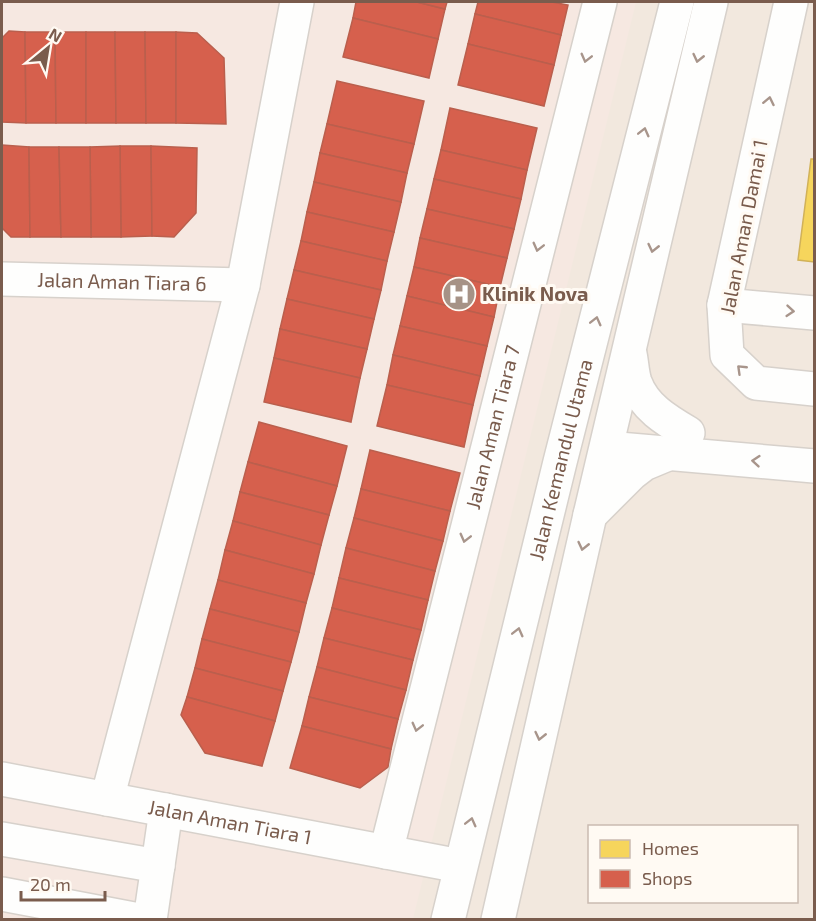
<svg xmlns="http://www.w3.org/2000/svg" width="816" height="921" font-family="'Exo 2',sans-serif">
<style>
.residential{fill:#f2e8de;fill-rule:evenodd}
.commercial{fill:#f6e8e1}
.homes{fill:#f6d55c;stroke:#d1b158;stroke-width:1.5}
.shops{fill:#d6604d;stroke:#ba5f4d;stroke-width:1.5}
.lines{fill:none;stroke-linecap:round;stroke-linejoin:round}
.minor-casing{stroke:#d7d1cb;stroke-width:36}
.minor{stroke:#fefefd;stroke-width:33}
.oneway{stroke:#a8958b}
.labels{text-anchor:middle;stroke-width:6;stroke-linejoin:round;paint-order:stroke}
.street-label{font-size:20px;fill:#7a5c4d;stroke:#fffaf3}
.poi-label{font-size:20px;font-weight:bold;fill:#7a5c4d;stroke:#fffaf3;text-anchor:start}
</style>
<rect width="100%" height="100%" fill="#f9f5f0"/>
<path class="residential" d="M2 2H814V919L2 920ZM590 826H796V902H590Z"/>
<polygon class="commercial" points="2,2 636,2 413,919 2,920"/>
<polygon class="homes" points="811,159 814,159 814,262 798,260"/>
<g class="shops">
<polygon points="356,2 417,2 445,9 438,39 353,18"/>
<polygon points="417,2 447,2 445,9"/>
<polygon points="478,2 552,2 568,5 561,35 475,14"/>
<polygon points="475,14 561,35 554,65 468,44"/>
<polygon points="353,18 438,39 429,78 343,57"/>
<polygon points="9,31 25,32 26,123 2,122 2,38"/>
<polygon points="25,32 55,32 56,123 26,123"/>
<polygon points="55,32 86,32 86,123 56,123"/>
<polygon points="86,32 115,32 116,123 86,123"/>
<polygon points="115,32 145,32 146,123 116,123"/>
<polygon points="145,32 176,32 176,123 146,123"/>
<polygon points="176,32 197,33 224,58 226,124 176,123"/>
<polygon points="468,44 554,65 544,106 458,85"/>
<polygon points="337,81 424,101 414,144 327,124"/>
<polygon points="450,108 537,128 527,170 441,150"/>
<polygon points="327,124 414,144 407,173 320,153"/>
<polygon points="2,145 29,147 30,237 11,237 2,228"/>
<polygon points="120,146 151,146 152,236 121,237"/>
<polygon points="120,146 121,237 91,237 90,147"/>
<polygon points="151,146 197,148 196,213 174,237 152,236"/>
<polygon points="29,147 59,147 61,237 30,237"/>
<polygon points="59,147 90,147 91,237 61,237"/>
<polygon points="441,150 527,170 521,199 434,179"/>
<polygon points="320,153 407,173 401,202 314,182"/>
<polygon points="434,179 521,199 514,229 427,209"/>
<polygon points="314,182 401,202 394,232 307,212"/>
<polygon points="427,209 514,229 507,258 420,238"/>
<polygon points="307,212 394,232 387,261 301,241"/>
<polygon points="420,238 507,258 500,287 414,267"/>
<polygon points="301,241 387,261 381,290 294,270"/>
<polygon points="414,267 500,287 494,317 407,296"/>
<polygon points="294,270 381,290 374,319 287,299"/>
<polygon points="407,296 494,317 487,346 400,326"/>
<polygon points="287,299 374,319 367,349 280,329"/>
<polygon points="400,326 487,346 480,376 393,355"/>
<polygon points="280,329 367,349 360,378 274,358"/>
<polygon points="393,355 480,376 473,405 387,385"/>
<polygon points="274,358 360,378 351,422 264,402"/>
<polygon points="387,385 473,405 464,447 377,426"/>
<polygon points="259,422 347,446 337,486 248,462"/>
<polygon points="370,450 460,473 450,511 361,489"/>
<polygon points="248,462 337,486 329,515 240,492"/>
<polygon points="361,489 450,511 443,541 354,518"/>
<polygon points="240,492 329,515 321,545 233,521"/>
<polygon points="354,518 443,541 435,571 346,548"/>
<polygon points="233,521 321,545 314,574 225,550"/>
<polygon points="346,548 435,571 428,600 339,578"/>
<polygon points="225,550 314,574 306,603 218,580"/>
<polygon points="339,578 428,600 421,630 332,608"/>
<polygon points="218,580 306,603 299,632 210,609"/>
<polygon points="332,608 421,630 413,660 324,638"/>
<polygon points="210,609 299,632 291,662 202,639"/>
<polygon points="324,638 413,660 406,690 317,667"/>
<polygon points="202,639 291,662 283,691 195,668"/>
<polygon points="317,667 406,690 398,719 309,697"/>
<polygon points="195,668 283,691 275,721 187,697"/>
<polygon points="187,697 275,721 262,766 205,753 181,715"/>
<polygon points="309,697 398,719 391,749 302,726"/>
<polygon points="302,726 391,749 388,767 360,788 290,768"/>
</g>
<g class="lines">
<defs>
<g id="minor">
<polyline points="791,2 724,305 727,355 756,383 814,389"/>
<path id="s1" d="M2 279 243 285"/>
<polyline points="724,305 814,313"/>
<path d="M630 354C632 363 632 373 635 382 644 407 666 420 688 433"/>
<polyline points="607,448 814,466"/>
<polyline points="590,515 631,474 644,464 668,454"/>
<path id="s2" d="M2 779 460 866"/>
<polyline points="107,799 243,285 297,2"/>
<polyline points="2,839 158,866"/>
<path id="s3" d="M386 852 600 2"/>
<polyline points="2,894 139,920"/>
<polyline points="150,920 166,810"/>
<path id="s4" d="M448 920 560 462 677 2"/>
<polyline points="498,920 590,515 711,2"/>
</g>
</defs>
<use href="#minor" class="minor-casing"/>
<use href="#minor" class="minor"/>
</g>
<defs><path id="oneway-chevron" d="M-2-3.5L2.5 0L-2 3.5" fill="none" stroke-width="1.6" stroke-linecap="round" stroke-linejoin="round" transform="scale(1.5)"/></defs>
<g class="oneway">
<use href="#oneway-chevron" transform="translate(586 58) rotate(104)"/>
<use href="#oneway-chevron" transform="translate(698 58) rotate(103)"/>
<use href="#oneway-chevron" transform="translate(769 101) rotate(-78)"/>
<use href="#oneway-chevron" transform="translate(644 132) rotate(-76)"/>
<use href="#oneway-chevron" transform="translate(538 247) rotate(104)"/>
<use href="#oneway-chevron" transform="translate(653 248) rotate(103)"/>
<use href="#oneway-chevron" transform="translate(790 311) rotate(5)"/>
<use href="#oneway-chevron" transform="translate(596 321) rotate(-76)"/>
<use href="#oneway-chevron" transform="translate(741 369) rotate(-136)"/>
<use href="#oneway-chevron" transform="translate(756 461) rotate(-175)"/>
<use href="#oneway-chevron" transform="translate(465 538) rotate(104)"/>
<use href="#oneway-chevron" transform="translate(583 546) rotate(103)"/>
<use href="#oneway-chevron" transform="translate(518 632) rotate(-76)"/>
<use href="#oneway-chevron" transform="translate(417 727) rotate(104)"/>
<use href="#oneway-chevron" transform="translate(540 736) rotate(103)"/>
<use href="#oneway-chevron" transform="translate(471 822) rotate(-76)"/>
</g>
<defs>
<symbol id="hospital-disc" viewBox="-11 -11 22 22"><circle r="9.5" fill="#a69286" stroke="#fffaf3"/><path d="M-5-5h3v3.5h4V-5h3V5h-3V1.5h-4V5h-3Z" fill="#fff"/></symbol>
</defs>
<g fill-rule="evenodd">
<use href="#hospital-disc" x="440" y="275" width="38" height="38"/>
</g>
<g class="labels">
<g class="street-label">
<text transform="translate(744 227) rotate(-79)" y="7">Jalan Aman Damai 1</text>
<text dy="7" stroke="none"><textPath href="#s1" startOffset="120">Jalan Aman Tiara 6</textPath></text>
<text dy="7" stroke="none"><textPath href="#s3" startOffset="438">Jalan Aman Tiara 7</textPath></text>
<text dy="7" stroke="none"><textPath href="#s4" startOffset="474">Jalan Kemandul Utama</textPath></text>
<text dy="7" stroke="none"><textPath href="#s2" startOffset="232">Jalan Aman Tiara 1</textPath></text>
</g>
<g class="poi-label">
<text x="482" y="301">Klinik Nova</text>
</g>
</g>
<rect width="816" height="921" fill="none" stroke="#7a5c4d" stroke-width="6"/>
<rect x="588" y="825" width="210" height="78" fill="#fffaf3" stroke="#cabbb1" stroke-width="1.5"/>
<rect x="600" y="840" width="30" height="18" fill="#f6d55c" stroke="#cabbb1" stroke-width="1.5"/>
<text x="642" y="855" font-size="18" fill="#7a5c4d">Homes</text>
<rect x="600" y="870" width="30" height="18" fill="#d6604d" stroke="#cabbb1" stroke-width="1.5"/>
<text x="642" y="885" font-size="18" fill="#7a5c4d">Shops</text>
<g transform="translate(48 48) rotate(30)" stroke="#fffaf3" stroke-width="4.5" paint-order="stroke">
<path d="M0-4.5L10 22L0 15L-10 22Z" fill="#7a5c4d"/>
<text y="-9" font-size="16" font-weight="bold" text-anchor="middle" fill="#7a5c4d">N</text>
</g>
<path d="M21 891v9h84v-9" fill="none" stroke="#7a5c4d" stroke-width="3"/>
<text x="30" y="891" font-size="18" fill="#7a5c4d" stroke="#fffaf3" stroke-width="4.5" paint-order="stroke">20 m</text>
</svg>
